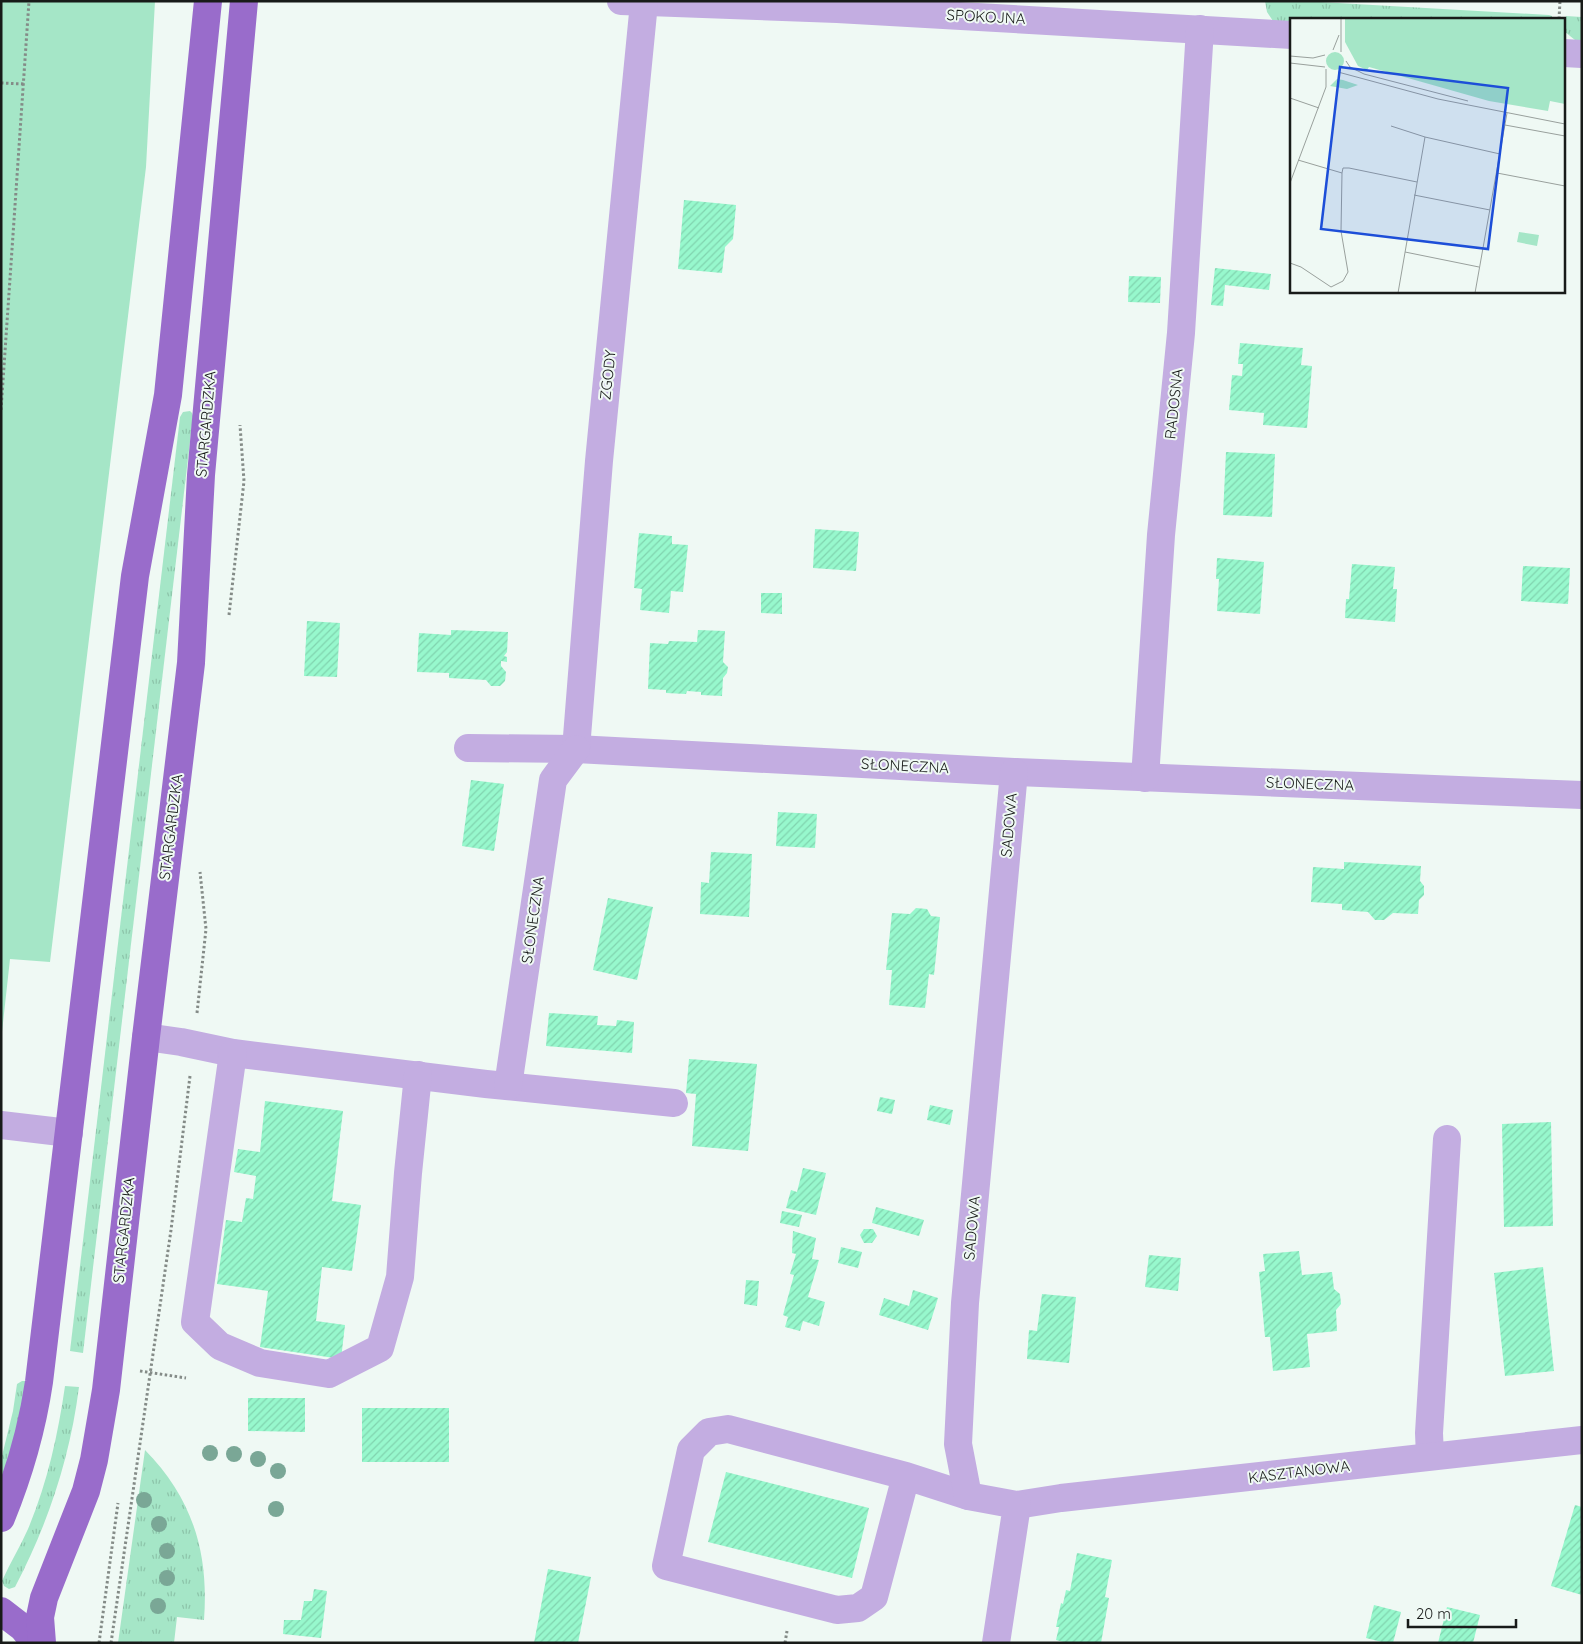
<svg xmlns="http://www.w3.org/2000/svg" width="1583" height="1644" font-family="Quicksand,sans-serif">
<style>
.grass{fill:url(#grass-tufts)}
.garden{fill:#a5e6c7}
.building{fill:url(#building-hatch)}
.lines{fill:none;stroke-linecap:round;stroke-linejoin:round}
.path{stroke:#848b87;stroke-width:3;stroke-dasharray:2.5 2.5;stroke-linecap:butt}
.minor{stroke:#c3ade1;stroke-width:28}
.major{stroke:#996ccb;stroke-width:28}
.tree{fill:#7aa796}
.labels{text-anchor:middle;stroke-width:4;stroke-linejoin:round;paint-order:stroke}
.street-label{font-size:15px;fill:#181b19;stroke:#eff9f4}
.inset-road{fill:none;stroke:#99a09c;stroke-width:1}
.view{fill:#1d4ed8;fill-opacity:0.15;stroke:#1d4ed8;stroke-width:2.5}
.inset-edge{fill:none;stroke:#181b19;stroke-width:2.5}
</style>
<defs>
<pattern id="grass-tufts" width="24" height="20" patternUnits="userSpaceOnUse" patternTransform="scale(1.25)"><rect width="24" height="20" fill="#a5e6c7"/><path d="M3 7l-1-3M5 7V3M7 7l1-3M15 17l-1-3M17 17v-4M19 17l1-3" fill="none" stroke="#8dc5aa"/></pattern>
<pattern id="building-hatch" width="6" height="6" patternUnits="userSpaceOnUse" patternTransform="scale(1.25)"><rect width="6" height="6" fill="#97f8cd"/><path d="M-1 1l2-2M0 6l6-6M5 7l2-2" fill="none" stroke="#81d4af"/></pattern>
</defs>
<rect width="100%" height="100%" fill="#eff9f4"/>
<g class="grass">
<polygon points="1265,1 1303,1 1549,15 1552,16 1552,19 1292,19 1292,22 1273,21 1267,12"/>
<polygon points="1566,16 1582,17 1582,40 1575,40 1565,32"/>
<polygon points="190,411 192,413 193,416 83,1353 70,1351 180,417 183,412"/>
<polygon points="22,1381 28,1381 1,1496 1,1460 13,1411 17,1384"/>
<path d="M65 1386 79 1387C70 1458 48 1524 15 1587L9 1589 4 1586 2 1581C10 1563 20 1547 28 1529 47 1484 58 1435 65 1386Z"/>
<path d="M145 1450C193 1499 209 1553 204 1620L177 1617 174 1643H118Z"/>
</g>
<polygon class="garden" points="1,1 155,1 146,167 50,962 10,959 1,1041"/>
<g class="building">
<polygon points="684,200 736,205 733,239 725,247 722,273 678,269"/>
<polygon points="1215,268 1271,274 1269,290 1225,285 1223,306 1211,305"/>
<polygon points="1129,276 1161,277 1160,303 1128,302"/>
<polygon points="1240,343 1303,348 1301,365 1312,366 1307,428 1263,425 1264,413 1229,410 1232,375 1242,376 1243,364 1238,364"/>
<polygon points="1226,452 1275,454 1272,517 1223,515"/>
<polygon points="815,529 859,532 856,571 813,568"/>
<polygon points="639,533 672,536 672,544 688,545 683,592 671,591 669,613 640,610 642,589 634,588"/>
<polygon points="1217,558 1264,562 1260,614 1217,611 1219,579 1216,579"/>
<polygon points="1352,564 1395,567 1393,589 1397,589 1395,622 1345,618 1346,599 1349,599"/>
<polygon points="1523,566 1570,568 1568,604 1521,601"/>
<polygon points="761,593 782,593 782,614 761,613"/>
<polygon points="307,621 340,623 337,677 304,676"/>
<polygon points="451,630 508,632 507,652 504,656 507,657 507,662 501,661 501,666 506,672 505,681 500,686 491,686 486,680 449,678 449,673 417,672 419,633 451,635"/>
<polygon points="698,630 725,631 723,662 728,667 727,673 723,678 722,696 701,695 701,692 687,691 686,694 666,693 666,690 648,689 650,643 668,644 669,641 697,642"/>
<polygon points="471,780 504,784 494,851 462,846"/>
<polygon points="778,812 817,814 815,848 776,846"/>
<polygon points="711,852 752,854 749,917 700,914 701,882 709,883"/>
<polygon points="1344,862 1421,866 1420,881 1424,886 1424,895 1419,900 1418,914 1393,913 1384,920 1375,920 1368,912 1342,910 1342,904 1311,902 1313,867 1344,869"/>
<polygon points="608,898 653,907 637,980 593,970"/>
<polygon points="916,908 927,909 931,916 940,917 934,975 929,974 925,1008 889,1005 892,970 886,970 892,913 910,914"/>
<polygon points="549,1013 598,1016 597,1025 616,1026 617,1020 634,1022 632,1053 546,1046"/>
<polygon points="689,1059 757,1064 748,1151 692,1146 696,1094 686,1093"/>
<polygon points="880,1097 895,1100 892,1114 877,1111"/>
<polygon points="265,1101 343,1111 332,1201 361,1205 352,1271 322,1267 316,1321 345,1325 341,1359 260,1347 268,1291 217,1284 226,1220 242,1222 246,1198 253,1199 256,1176 234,1172 238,1149 260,1152"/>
<polygon points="930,1105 953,1110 950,1125 927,1120"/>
<polygon points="1551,1122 1553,1226 1504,1227 1502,1124"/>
<polygon points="803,1168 826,1173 816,1215 786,1208 791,1190 797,1192"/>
<polygon points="876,1207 924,1220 919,1236 872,1223"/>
<polygon points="782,1211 802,1215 799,1227 780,1223"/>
<polygon points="864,1229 873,1229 877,1236 872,1243 864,1243 860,1235"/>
<polygon points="793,1231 816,1238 812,1259 819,1260 808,1297 825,1302 819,1326 803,1321 800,1331 785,1327 788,1317 783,1315 794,1275 790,1274 796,1254 792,1253"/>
<polygon points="841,1247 862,1252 858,1268 838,1263"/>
<polygon points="1299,1251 1302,1275 1332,1272 1334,1289 1340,1294 1341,1304 1336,1310 1337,1331 1307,1334 1310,1367 1273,1371 1270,1337 1265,1337 1259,1272 1265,1271 1263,1254"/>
<polygon points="1149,1255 1181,1258 1178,1291 1145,1287"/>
<polygon points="1543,1267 1554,1371 1505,1376 1494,1273"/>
<polygon points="746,1280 759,1281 757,1306 744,1304"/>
<polygon points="913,1290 938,1298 928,1330 879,1315 884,1298 909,1306"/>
<polygon points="1042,1294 1076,1297 1069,1363 1027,1359 1029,1330 1037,1331"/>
<polygon points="248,1398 305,1398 305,1432 248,1431"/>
<rect x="362" y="1408" width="87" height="54"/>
<polygon points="726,1472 869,1508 852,1578 708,1542"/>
<polygon points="1575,1505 1582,1507 1582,1595 1551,1586"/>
<polygon points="1077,1553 1112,1560 1105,1597 1109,1598 1101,1643 1067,1643 1056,1640 1059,1627 1056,1627 1061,1603 1063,1604 1066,1590 1070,1591"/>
<polygon points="548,1569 591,1577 578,1643 534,1643"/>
<polygon points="314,1589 327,1591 321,1638 283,1634 284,1620 301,1620 304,1601 312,1601"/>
<polygon points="1374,1605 1401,1612 1393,1643 1386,1643 1366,1638"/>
<polygon points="1447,1607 1480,1615 1473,1643 1438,1643"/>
</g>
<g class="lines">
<g class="path">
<polyline points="1559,19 1560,1"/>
<polyline points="1,83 24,84"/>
<polyline points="1,410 29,1"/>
<polyline points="229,615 244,481 240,425"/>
<polyline points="197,1013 206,929 200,872"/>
<polyline points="140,1371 186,1378"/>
<polyline points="99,1643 118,1503"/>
<polyline points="111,1643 171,1230 190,1076"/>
<polyline points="785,1643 787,1631"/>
</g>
<g class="minor">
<polyline points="621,1 837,9 1292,35"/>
<polyline points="1564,53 1582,54"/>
<polyline points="468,748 576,749 1014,772 1582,795"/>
<polyline points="576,749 599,461 644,3"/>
<polyline points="1145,778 1161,535 1181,333 1200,29"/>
<polyline points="146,1037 181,1042 233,1053 486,1084 674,1103"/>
<polyline points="233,1053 195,1322 220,1346 260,1363 329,1374 380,1348 400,1277 408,1173 418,1075"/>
<polyline points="508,1086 553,780 576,749"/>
<polyline points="1,1125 69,1133"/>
<polyline points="1430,1456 1429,1433 1447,1139"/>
<polyline points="906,1476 874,1597 858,1608 837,1610 666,1566 691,1450 709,1432 728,1429 906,1476 968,1496"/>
<polyline points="1017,1505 1061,1498 1582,1440"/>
<polyline points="996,1643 1017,1505 968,1496 958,1444 965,1303 1014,772"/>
</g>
<g class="major">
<path d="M1 1518C19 1474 32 1429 39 1382L135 576 168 395 208 1"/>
<polyline points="1,1611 23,1628 35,1643"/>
<polyline points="42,1643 40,1617 44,1598 86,1491 94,1460 106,1390 146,1037 191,663 201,475 244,1"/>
</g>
</g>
<g class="tree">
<circle cx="210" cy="1453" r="8"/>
<circle cx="234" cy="1454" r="8"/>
<circle cx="258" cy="1459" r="8"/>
<circle cx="278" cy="1471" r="8"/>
<circle cx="144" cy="1500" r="8"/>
<circle cx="276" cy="1509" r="8"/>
<circle cx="159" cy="1524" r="8"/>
<circle cx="167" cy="1551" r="8"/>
<circle cx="167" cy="1578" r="8"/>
<circle cx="158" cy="1606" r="8"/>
</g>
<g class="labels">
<g class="street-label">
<text transform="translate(986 17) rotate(3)" y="5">SPOKOJNA</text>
<text transform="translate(608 375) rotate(-84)" y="5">ZGODY</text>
<text transform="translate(1174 404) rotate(-84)" y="5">RADOSNA</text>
<text transform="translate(206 424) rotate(-85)" y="5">STARGARDZKA</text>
<text transform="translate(905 766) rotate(3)" y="5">SŁONECZNA</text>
<text transform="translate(1310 784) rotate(2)" y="5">SŁONECZNA</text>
<text transform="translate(1009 825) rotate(-85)" y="5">SADOWA</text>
<text transform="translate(171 827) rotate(-83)" y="5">STARGARDZKA</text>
<text transform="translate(533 920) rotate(-82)" y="5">SŁONECZNA</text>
<text transform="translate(972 1228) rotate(-85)" y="5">SADOWA</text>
<text transform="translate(124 1230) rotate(-84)" y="5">STARGARDZKA</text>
<text transform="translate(1299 1472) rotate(-7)" y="5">KASZTANOWA</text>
</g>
</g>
<g transform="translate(1290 18)">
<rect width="275" height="275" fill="#eff9f4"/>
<path d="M36 43a9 9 0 1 1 18 0a9 9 0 1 1-18 0ZM47 61 53 62 68 67 57 71 40 68Z" fill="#a5e6c7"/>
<path d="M55 0H275V86L260 83 258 93 199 83 79 49 77 52 68 48 55 24ZM229 214 249 217 247 228 227 224Z" fill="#a5e6c7"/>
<path class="inset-road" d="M51 0V34M43 32 49 17M0 38 23 40 35 37M56 43 60 49 74 56 178 83M0 45 35 49M48 54 148 81 275 106M0 80 29 90M215 107 275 118M101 108 135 119 210 136M8 142 52 155 53 150H59L127 164M207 155 275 168M0 165 36 69V51M124 177 200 192M115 234 189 249M0 245 11 249 41 269 53 263 58 254 51 213 52 155M108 275 135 119M185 275 217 95"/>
<path class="view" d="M50 49 218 70 198 231 31 211Z"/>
<rect width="275" height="275" class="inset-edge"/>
</g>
<rect width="1583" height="1644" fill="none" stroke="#181b19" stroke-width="5"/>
<path d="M1408 1619v8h108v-8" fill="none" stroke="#181b19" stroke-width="2.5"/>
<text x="1416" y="1619" font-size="15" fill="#181b19" stroke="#eff9f4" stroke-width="4" paint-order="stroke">20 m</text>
</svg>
